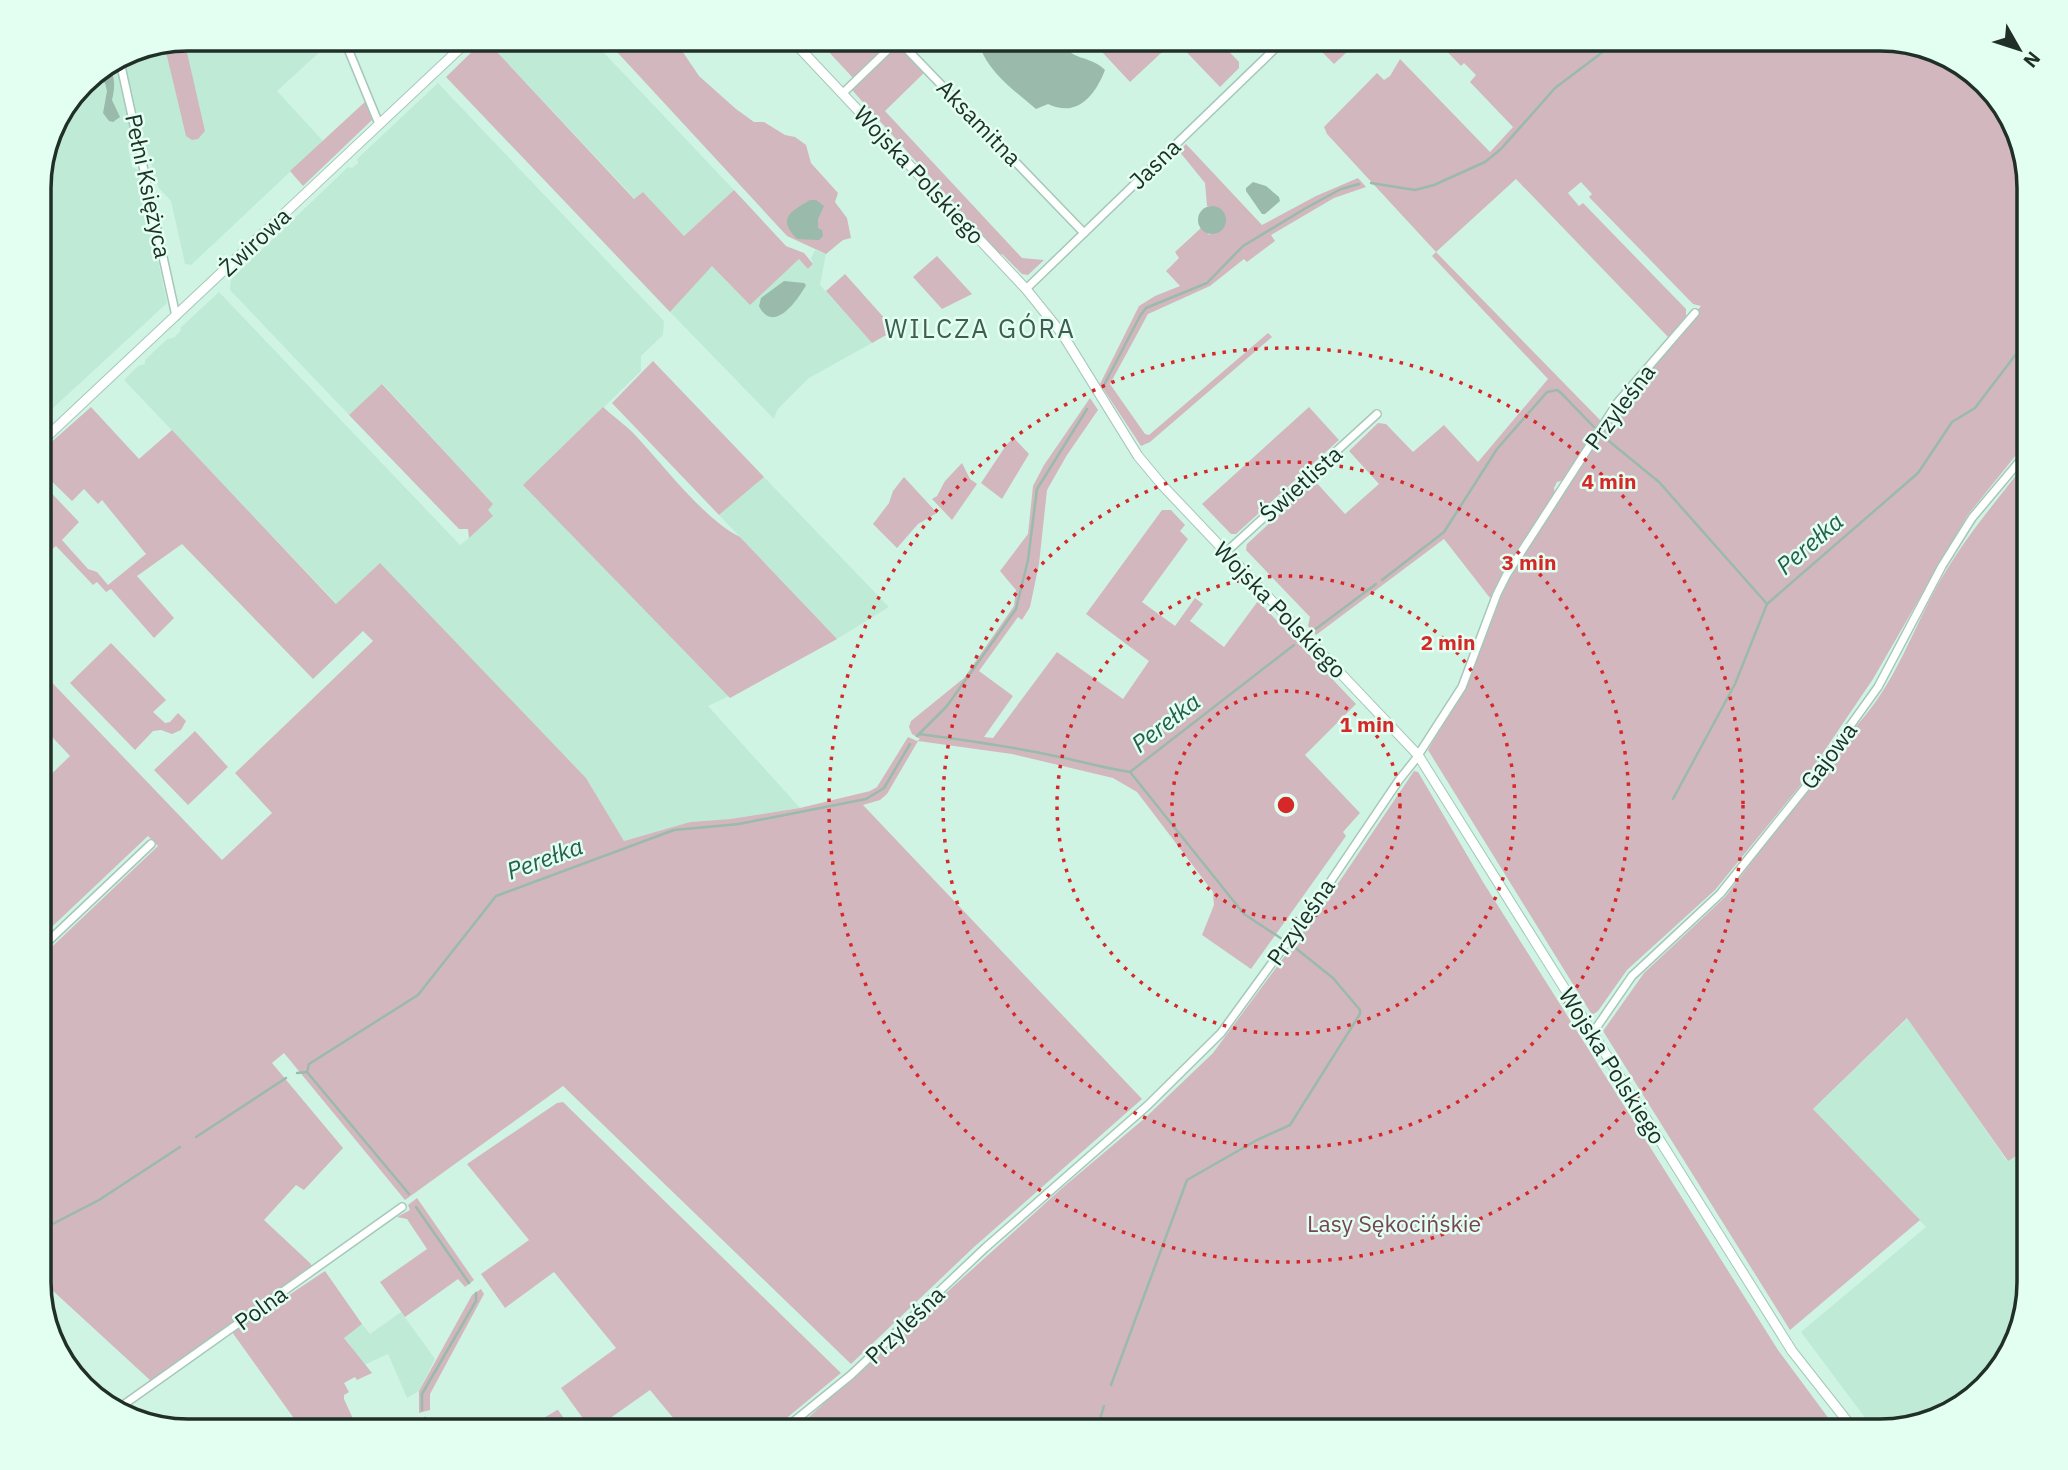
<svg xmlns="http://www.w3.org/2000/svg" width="2068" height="1470" font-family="'IBM Plex Sans',sans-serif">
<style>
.built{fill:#bfebd6}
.green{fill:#d3b7bf}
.water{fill:#9abaab}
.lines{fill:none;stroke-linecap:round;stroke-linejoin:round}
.stream{stroke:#9abaab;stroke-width:2.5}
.minor-casing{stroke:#a5c8b8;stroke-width:10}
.tertiary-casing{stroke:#a5c8b8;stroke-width:11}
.minor{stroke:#fff;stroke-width:7}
.tertiary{stroke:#fff;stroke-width:9}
.ring{fill:none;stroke:#d62828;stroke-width:3.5;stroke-dasharray:3.5 7}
.labels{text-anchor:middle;stroke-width:5;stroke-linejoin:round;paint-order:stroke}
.street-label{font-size:23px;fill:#212f29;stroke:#e2fff2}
.park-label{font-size:23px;fill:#774554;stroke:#e2fff2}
.water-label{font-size:24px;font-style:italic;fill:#265f4a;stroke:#e2fff2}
.quarter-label{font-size:26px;letter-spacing:2px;fill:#3f5e51;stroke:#e2fff2}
.rim{fill:none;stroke:#212f29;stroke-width:3.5}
.centre{fill:#d62828;stroke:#e2fff2;stroke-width:3.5}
.ring-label{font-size:21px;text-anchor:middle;font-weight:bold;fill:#d62828;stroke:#e2fff2;stroke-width:5;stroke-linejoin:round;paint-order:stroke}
</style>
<rect width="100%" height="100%" fill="#d0f4e3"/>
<g class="built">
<polygon points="188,39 334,39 277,91 323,141 191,265 185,264 171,201 158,187 149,155 143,148 123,55 131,50"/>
<polygon points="485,39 591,39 734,190 684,236 643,192 635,199"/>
<polygon points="113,61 116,64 133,142 128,147 132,167 139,170 167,303 39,421 39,177 54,122 89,76"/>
<polygon points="438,83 664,321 663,335 641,356 641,371 524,485 729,696 708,706 800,808 730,819 690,822 624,841 586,778 380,564 337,604 124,380 138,366 145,364 145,360 167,339 175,337 181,330 180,328 219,292 460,545 469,538 492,516 487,510 493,504 383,384 349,415 230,290 231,279 348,167 352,168 358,163 357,159"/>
<polygon points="815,250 826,254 820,285 872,343 809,378 777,410 774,419 670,312 712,265 799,259 809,269 813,264 811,258"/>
<polygon points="764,477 889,607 837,639 834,637 719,515"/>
<polygon points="1908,1018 2007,1161 2029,1148 2029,1283 1999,1373 1947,1416 1875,1431 1801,1332 1926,1227 1813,1109"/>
<polygon points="401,1312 435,1359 419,1391 407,1398 388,1354 364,1365 344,1337 362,1324 370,1334"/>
</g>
<g class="green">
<polygon points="485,39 634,199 643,192 684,236 734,190 786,246 804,253 813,264 808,269 799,259 750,305 712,266 670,312 446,77"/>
<polygon points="605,39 674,39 699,76 736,109 754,122 764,122 785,135 795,137 806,145 811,163 838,193 835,202 847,218 851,238 843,240 826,254 787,236"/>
<polygon points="835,39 894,39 853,78 828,51"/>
<polygon points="1090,39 1217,39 1239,62 1239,68 1220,87 1175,40 1130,82"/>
<polygon points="1309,39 1338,39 1349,50 1334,64"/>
<polygon points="1435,39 1881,39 1971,69 2014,121 2029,187 2029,439 1967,516 1873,679 1804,781 1715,890 1627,970 1598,1011 1592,1015 1428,750 1472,672 1509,576 1620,403 1701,306 1693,304 1589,197 1592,194 1581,182 1568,193 1579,206 1583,203 1686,309 1686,318 1670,339 1516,179 1436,252 1601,421 1564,480 1557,482 1554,488 1555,494 1512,561 1506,560 1500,567 1503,572 1490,598 1444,539 1316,635 1308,626 1310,617 1246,550 1247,544 1315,481 1345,514 1379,484 1349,451 1378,423 1386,424 1413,452 1444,425 1478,462 1548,379 1432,256 1436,252 1327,134 1324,127 1377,73 1384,80 1390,76 1400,59 1490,152 1513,127 1470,82 1476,75 1464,63 1461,66"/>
<polygon points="174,43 186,48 205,131 198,139 192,140 186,136 166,52"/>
<polygon points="897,47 899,47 924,73 885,111 1022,258 1044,260 1028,275 1022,274 1002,254 1000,255 852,90"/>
<polygon points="367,100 372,120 303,186 290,171"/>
<polygon points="1186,144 1262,225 1316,196 1358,178 1366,187 1334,198 1271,235 1275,241 1247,262 1244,259 1210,286 1148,314 1110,384 1145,434 1149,435 1268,333 1272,337 1150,442 1141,446 1100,384 1139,306 1155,296 1180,286 1166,271 1179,258 1175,252 1201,228 1210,235 1215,207 1207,206 1205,183 1179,151"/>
<polygon points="937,256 972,294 942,309 913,277"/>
<polygon points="845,274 895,330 872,343 826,291"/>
<polygon points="653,361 764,477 719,515 612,403"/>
<polygon points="382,384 493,504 488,510 493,516 469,538 468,529 459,529 349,415"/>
<polygon points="1090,398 1098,410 1067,455 1047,490 1039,564 1030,607 1022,620 1018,617 979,671 1013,696 984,737 993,738 1057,652 1123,699 1149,661 1086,614 1162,510 1171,510 1185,525 1180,531 1188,539 1142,602 1175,626 1195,598 1203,604 1190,621 1224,647 1258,601 1356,704 1305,755 1360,813 1343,832 1346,836 1251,969 1202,935 1214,905 1213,892 1137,792 1113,778 1012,754 918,741 887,794 880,800 863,805 1142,1099 974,1247 851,1364 563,1086 405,1200 284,1053 272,1063 343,1148 304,1190 296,1185 264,1220 310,1263 312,1266 305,1272 151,1381 39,1278 39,959 158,846 148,836 39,939 39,786 70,756 39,723 39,669 222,860 272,813 235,773 373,641 363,631 313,679 182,544 137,576 174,618 154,638 111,589 106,592 97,582 93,585 56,546 50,551 39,540 39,480 79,522 62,540 88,569 97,572 108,585 146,554 102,500 98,504 84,489 72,501 39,469 39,453 91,407 139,459 172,430 336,604 380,563 586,778 624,841 690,822 730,819 800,808 870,791 877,787 908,737 917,741 920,739 912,734 909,727 911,721 964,678 1014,606 1016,590 1000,571 1028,534 1033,486 1044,465"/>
<path d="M603 407C614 417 626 425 636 436 664 466 705 520 740 537L837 639 730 698 523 485Z"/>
<polygon points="1309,407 1339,440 1236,534 1231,534 1202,504"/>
<polygon points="1014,438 1029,454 1002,499 981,483 1007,444"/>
<path d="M2029 459V1148L2008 1161 1907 1018 1813 1109 1920 1220 1790 1330 1603 1031 1644 973 1725 897 1857 725C1896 683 1912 630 1940 581 1965 537 1998 499 2029 459Z"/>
<polygon points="962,463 970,479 977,484 952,520 932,499 937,496 945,481"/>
<polygon points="904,477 937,513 918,524 897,548 873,524 889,503 893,491"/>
<polygon points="111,643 166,700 153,712 165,723 170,722 178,713 186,721 181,730 172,734 161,730 153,731 135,750 70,683"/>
<polygon points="195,731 228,767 188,805 154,770"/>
<polygon points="1414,771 1418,772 1483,882 1778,1350 1838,1431 804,1431 800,1425 1061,1189 1145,1118 1213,1053 1333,891"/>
<polygon points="563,1102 841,1373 771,1431 684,1431 650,1390 592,1431 561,1388 616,1348 554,1272 505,1308 481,1274 529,1240 467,1164 557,1103"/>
<polygon points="417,1198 474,1280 465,1287 458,1279 405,1317 380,1282 427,1249 407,1219 397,1217 410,1210 408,1205"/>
<polygon points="325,1271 362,1324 344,1338 372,1373 357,1380 355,1377 344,1383 349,1392 344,1395 344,1399 354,1421 330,1431 303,1431 232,1332 266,1308 274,1309 280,1301"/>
<polygon points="481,1289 484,1294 430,1394 430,1410 419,1413 419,1391 472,1295"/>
<polygon points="558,1410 573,1431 522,1431 557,1410"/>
</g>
<g class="water">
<path d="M985 39H1058L1063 41C1070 62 1089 54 1105 70 1095 96 1077 118 1048 104L1036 109C1016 92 989 73 980 47Z"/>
<path d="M104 66 108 67C116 76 115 88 112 100L120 117 113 122 109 121 103 113 107 91 105 83 89 76Z"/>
<polygon points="1253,182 1266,186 1279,197 1280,201 1265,214 1262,214 1246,191 1246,188"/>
<path d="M810 200H816L824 206 818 219V228L822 230 823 236 819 240 797 239C777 218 790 212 810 200Z"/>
<circle cx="1212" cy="220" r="14"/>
<path d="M784 281 804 283 806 285C798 300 773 335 759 306L761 298Z"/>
</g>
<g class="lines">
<g class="stream">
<polyline points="1371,183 1415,190 1434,185 1485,162 1501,149 1555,88 1620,39"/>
<polyline points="1103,387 1140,316 1146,308 1207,283 1243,246 1306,208 1341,189 1359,184"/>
<polyline points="1604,437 1659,482 1767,604 1918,473 1952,422 1975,408 2029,337"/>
<polyline points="1382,580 1444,532 1497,449 1547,392 1557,390 1561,393 1594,427"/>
<polyline points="1313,631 1376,584"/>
<path d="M919 734C965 740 1010 746 1055 756 1080 761 1104 768 1130 772L1294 645"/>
<polyline points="917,736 947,706 1016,609 1028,560 1037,489 1087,409"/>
<polyline points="1130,772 1244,914 1282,939"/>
<polyline points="1673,799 1735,684 1767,604"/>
<polyline points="297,1073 307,1072"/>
<polyline points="196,1137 286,1078"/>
<polyline points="409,1194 307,1072 309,1064 418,995 496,896 674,830 739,824 866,799 884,788 910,744"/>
<polyline points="416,1207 469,1283"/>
<polyline points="39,1231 99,1200 180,1147"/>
<polyline points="1111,1385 1187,1180 1257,1140 1290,1125 1360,1014 1360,1010 1333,978 1293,946"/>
<polyline points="422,1410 422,1394 476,1301 476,1293"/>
<polyline points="425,1418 430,1431"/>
<polyline points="1099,1422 1104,1406"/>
<polyline points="1835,1431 1837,1431"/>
</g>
<defs>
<g id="minor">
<polyline points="344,39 379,124"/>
<polyline points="119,57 176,316"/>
<polyline points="843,93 898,40 1084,233"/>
<polyline points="1026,289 1285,39"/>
<polyline points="1225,553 1377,414"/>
<polyline points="39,950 151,844"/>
<polyline points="1592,1034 1632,976 1720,894 1809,783 1878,687 1942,566 1972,518 2029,450"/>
<polyline points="119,1408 402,1207"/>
<polyline points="782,1431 851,1375 985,1248 1147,1106 1221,1033 1318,900 1399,780 1415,760 1462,687 1497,594 1507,574 1618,402 1695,313"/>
</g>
<g id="tertiary">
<polyline points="791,39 1026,289 1063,335 1138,456 1163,486 1418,755 1792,1351 1855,1431"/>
<polyline points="39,444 470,39"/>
</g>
</defs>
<use href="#minor" class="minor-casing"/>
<use href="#tertiary" class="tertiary-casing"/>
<use href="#minor" class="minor"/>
<use href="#tertiary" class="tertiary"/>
</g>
<g class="ring">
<circle cx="1286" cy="805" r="114"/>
<circle cx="1286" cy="805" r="229"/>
<circle cx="1286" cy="805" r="343"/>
<circle cx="1286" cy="805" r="457"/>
</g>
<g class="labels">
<g class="street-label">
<text transform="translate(979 123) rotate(46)" y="8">Aksamitna</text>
<text transform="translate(1155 164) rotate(-44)" y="8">Jasna</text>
<text transform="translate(919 175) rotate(47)" y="8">Wojska Polskiego</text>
<text transform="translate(148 186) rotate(78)" y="8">Pełni Księżyca</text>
<text transform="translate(255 242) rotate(-43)" y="8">Żwirowa</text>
<text transform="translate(1620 407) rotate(-53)" y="8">Przyleśna</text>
<text transform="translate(1301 484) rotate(-42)" y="8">Świetlista</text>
<text transform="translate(1280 610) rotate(46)" y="8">Wojska Polskiego</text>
<text transform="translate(1829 756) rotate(-53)" y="8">Gajowa</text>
<text transform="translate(1301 922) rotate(-55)" y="8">Przyleśna</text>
<text transform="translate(1612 1066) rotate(58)" y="8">Wojska Polskiego</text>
<text transform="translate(261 1308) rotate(-36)" y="8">Polna</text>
<text transform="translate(905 1325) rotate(-44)" y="8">Przyleśna</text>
</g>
<g class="park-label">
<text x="1394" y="1232">Lasy Sękocińskie</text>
</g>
<g class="water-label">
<text transform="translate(1810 544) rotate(-41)" y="8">Perełka</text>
<text transform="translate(1166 723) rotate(-38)" y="8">Perełka</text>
<text transform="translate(545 859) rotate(-20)" y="8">Perełka</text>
</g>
<g class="quarter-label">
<text x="980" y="338">WILCZA GÓRA</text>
</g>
</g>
<path d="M0 0H2068V1470H0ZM188 51H1880A137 137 0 0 1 2017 188V1282A137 137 0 0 1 1880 1419H188A137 137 0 0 1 51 1282V188A137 137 0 0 1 188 51Z" fill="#e2fff2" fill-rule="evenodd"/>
<path class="rim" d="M188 51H1880A137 137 0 0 1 2017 188V1282A137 137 0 0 1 1880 1419H188A137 137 0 0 1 51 1282V188A137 137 0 0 1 188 51Z"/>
<circle cx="1286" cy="805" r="10" class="centre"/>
<g class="ring-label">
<text x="1609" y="489">4 min</text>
<text x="1529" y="570">3 min</text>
<text x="1448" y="650">2 min</text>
<text x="1367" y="732">1 min</text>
</g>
<g transform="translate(2019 49) rotate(129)" stroke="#e2fff2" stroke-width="5" paint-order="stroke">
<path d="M0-5L12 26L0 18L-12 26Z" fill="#212f29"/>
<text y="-10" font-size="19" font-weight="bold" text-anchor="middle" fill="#212f29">N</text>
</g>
</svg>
